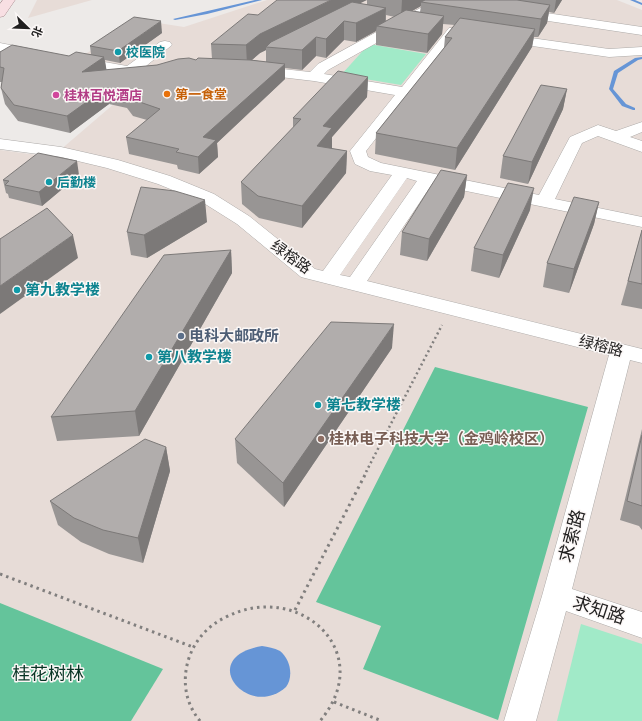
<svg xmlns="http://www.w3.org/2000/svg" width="642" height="721" font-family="'Alegreya Sans','Noto Sans SC',sans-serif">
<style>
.built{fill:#e7dcd7}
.green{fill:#a1eac8}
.forest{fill:#64c49b}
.water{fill:#6695d6}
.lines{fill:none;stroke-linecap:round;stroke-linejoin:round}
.stream{fill:#6695d6;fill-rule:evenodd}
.minor-casing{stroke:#adaaa8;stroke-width:1}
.major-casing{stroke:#aa8e92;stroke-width:1}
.path-far1{stroke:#817f7e;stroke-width:2.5;stroke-dasharray:2 3;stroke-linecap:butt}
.path{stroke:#817f7e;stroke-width:3;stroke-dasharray:2.5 4;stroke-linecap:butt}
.minor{fill:#fff;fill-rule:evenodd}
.major{fill:#f8dfe3;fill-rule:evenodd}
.wall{fill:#989594;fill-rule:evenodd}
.shaded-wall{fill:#7c7978}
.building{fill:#b1adac;stroke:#7c7978}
.culture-dot{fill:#0f9aa8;stroke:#fbf7f6;stroke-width:1.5}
.food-dot{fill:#e8710a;stroke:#fbf7f6;stroke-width:1.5}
.hotel-dot{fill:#d1479c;stroke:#fbf7f6;stroke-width:1.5}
.service-dot{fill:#5c6f8a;stroke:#fbf7f6;stroke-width:1.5}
.education-dot{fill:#8d6e63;stroke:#fbf7f6;stroke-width:1.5}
.labels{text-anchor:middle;stroke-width:3;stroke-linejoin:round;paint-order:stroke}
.far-culture-label{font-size:13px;font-weight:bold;fill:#0d838f;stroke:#fbf7f6;text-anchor:start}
.far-food-label{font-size:13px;font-weight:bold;fill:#c56008;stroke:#fbf7f6;text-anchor:start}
.far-hotel-label{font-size:13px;font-weight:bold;fill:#b23c85;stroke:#fbf7f6;text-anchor:start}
.street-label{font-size:15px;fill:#201f1f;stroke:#fbf7f6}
.culture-label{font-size:15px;font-weight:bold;fill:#0d838f;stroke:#fbf7f6;text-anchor:start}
.service-label{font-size:15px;font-weight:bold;fill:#4e5e75;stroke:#fbf7f6;text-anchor:start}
.education-label{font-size:15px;font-weight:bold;fill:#785e54;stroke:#fbf7f6;text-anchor:start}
.near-street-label{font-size:18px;fill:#201f1f;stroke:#fbf7f6}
.near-park-label{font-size:18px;fill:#083424;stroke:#fbf7f6}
</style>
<rect width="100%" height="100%" fill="#edeae8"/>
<g class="built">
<polygon points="37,0 92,0 28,18"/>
<polygon points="267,0 617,0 642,10 642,721 0,721 0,150 52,157 143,79 68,65 139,20 184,27"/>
</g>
<g class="green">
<polygon points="369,44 426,54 401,85 341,75"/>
<polygon points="581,624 642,644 642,721 557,721"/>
</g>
<g class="forest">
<polygon points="435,367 588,407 498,720 363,669 381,626 316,602"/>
<polygon points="0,603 163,669 131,721 0,721"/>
</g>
<path class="water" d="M262 646C268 647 274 648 280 651 290 659 294 676 286 687 248 721 195 657 262 646Z"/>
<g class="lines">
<g class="stream">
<polygon points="255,0 262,0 207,14 175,20 173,19"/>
<polygon points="630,0 635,0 642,3 642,5"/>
<polygon points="642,57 642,59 638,60 618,73 613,89 626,104 635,108 635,110 633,110 622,106 609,89 614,71 635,58"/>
</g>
<defs>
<g id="minor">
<path d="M435 0H450L448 3 328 70 324 74 402 87 449 28H459L460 31 366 151 368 157 381 163 539 195 570 137 598 125 616 131 642 122V132L630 137 642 141V152L598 136 582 143 555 199 642 217V227L432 184 367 281 642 349V363L630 360 572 589 642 612V638L566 611 536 721H504L542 596 609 355 301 277 237 224 202 202 158 184 107 168 61 157 0 149V139L61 147 118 160 170 176 214 194 249 216 315 269 323 271 392 175 370 171 355 164 350 151 395 95 314 81 255 74 250 73 248 70 250 67 255 66 310 72 318 64ZM407 178 417 181 350 277 340 275Z"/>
<polygon points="519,9 642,27 642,35 515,16 513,13 515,10"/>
<polygon points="503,34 609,49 642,47 642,55 609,57 498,41 496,38 498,35"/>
<path d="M165 41 170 42 172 45 146 66 152 67 154 70 152 73C128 79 100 70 76 65L71 64 69 61 71 58 76 57 127 66 160 42Z"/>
<polygon points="0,43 41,51 43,54 41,57 36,58 0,51"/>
</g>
<polygon id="major" points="3,0 15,0 4,16 0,17 0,4"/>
</defs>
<use href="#minor" class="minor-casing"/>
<use href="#major" class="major-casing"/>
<polyline class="path-far1" points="366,472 442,325"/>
<g class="path">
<polyline points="0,574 193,647"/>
<polyline points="295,610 367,471"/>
<polyline points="334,702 382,721"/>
<path d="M200 721C186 704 182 683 188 661 194 641 207 626 226 617 299 580 378 652 320 721"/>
</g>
<use href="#minor" class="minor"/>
<use href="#major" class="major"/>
</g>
<g class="wall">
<path d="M367 0H562L554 13 549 12 547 23 538 37H534L532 47 455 170 375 154 376 133 444 48 445 37 455 25 443 24 442 34 427 53 376 45V31L356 42 344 40 326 58 316 56 302 70 285 68V79L217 143 218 157 199 174 178 169 177 165 129 154 126 137 147 120 133 116 127 108 109 104 70 133 18 121 5 104 1 88 2 82H0V52L69 56 91 54 90 46 162 33 120 63 105 60 106 70 157 65 196 60 212 59 211 44 258 15 360 4 367 5ZM421 6 420 12 412 11ZM386 15 395 17 386 21ZM266 50V62L252 60 260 53Z"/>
<polygon points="368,77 367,97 332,137 332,149 347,151 346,173 302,228 259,218 242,204 241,182 293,128 293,118"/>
<polygon points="567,89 563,109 528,184 500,178 503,156"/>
<polygon points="79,175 42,206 9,198 8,194 6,193 3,180"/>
<polygon points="467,175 464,197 427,261 400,255 402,232"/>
<polygon points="599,202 594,224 569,293 543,287 547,263"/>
<polygon points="530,210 499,278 471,271 474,248"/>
<polygon points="207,222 147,258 131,255 127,232"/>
<polygon points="642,230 642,309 621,305"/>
<polygon points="231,250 232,273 139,436 57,441 51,417"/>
<polygon points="392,348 284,507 237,463 235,439"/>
<polygon points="642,429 642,530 639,526 620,520"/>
<polygon points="166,447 170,471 143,563 109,554 81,542 58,525 50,501"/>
</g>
<g class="shaded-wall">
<polygon points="331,0 367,0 271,47 266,47 266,50 260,53 247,64 246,45 260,34"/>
<polygon points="402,0 432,0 421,2 421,6 401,17"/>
<polygon points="556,0 562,0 554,13"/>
<polygon points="550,5 547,23 538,37 541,19"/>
<polygon points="386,8 385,26 377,26 376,31 356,42 356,23"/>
<polygon points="444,16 442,34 427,53 428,34"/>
<polygon points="161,21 162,33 120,63 118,51"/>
<polygon points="344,21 344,40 326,58 326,39"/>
<polygon points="535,29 532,47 455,170 457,148"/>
<polygon points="316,37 316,56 302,70 302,50"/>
<polygon points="104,57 107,72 82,72"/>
<polygon points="285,64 285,79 217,143 218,157 199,174 198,157 203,137"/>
<polygon points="368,77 367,97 332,137 332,149 317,146 323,126"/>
<polygon points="106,88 109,104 70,133 67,116"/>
<polygon points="567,89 563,109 528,184 532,162"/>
<polygon points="347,151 346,173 302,228 302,206"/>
<polygon points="77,161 79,175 42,206 39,192"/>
<polygon points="467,175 464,197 427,261 429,239"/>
<polygon points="534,188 530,210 499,278 503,255"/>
<polygon points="205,200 207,222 147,258 144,235"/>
<polygon points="599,202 594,224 569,293 574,269"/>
<polygon points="73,235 78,258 0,314 0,286"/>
<polygon points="231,250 232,273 139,436 135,411"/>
<polygon points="394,324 392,348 284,507 283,483"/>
<polygon points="166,447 170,471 143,563 138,538"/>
</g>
<g class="building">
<polygon points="277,0 331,0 260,34 246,45 211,44 248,14 258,15"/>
<polygon points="425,0 517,0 550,5 541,19 421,2"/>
<polygon points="352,2 386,8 356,23 344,21 326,39 316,37 302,50 266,47 271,42"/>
<polygon points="406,10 444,16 428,34 377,26"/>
<polygon points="134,17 161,21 118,51 90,46"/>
<polygon points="460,18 535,29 457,148 376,133 452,38 445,37"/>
<polygon points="12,45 69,56 76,52 104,57 82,72 157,65 178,59 189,58 196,60 198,58 250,60 285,64 203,137 216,140 198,157 176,152 179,149 126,137 160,109 131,99 124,91 106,88 67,116 14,105 1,88 4,68 0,67 0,52"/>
<polygon points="338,71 368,77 323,126 332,128 317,146 347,151 302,206 258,196 241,182 301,119 293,118"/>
<polygon points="541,85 567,89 532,162 503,156"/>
<polygon points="38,153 77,161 39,192 5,185 9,181 3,180"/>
<polygon points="441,170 467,175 429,239 402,232"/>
<polygon points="508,183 534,188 503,255 474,248"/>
<polygon points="141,187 175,191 205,200 144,235 127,232"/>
<polygon points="574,197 599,202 574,269 547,263"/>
<polygon points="47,208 73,235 0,286 0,239"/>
<polygon points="642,230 642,284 628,281"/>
<polygon points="231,250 135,411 51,417 164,255"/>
<polygon points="331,322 394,324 283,483 235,439"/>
<polygon points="642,435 642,506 627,501"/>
<polygon points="145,439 166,447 138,538 103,530 74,518 50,501"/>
</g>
<g class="culture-dot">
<circle cx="118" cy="52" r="4"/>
<circle cx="49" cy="182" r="4"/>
<circle cx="17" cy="290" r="4"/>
<circle cx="149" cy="357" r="4"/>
<circle cx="318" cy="405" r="4"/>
</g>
<circle class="food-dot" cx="167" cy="94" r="4"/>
<circle class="hotel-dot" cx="56" cy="95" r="4"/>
<circle class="service-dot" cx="181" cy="336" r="4"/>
<circle class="education-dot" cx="321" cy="439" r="4"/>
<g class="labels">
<g class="far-culture-label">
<text x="126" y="57">校医院</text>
<text x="57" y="187">后勤楼</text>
</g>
<g class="far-food-label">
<text x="175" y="99">第一食堂</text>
</g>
<g class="far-hotel-label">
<text x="64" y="100">桂林百悦酒店</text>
</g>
<g class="street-label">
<text transform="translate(291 257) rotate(36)" y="5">绿榕路</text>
<text transform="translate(601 346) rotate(14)" y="5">绿榕路</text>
</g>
<g class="culture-label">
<text x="25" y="295">第九教学楼</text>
<text x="157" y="362">第八教学楼</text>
<text x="326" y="410">第七教学楼</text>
</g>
<g class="service-label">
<text x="189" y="341">电科大邮政所</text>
</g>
<g class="education-label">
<text x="329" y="444">桂林电子科技大学（金鸡岭校区）</text>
</g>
<g class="near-street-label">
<text transform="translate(572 536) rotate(-75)" y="6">求索路</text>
<text transform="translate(599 610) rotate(18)" y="6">求知路</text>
</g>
<g class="near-park-label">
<text x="48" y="680">桂花树林</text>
</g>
</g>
<g transform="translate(28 28) rotate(113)" stroke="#fbf7f6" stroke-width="3" paint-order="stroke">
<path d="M0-3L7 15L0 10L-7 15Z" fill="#201f1f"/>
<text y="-6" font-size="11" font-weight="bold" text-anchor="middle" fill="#201f1f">北</text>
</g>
</svg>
